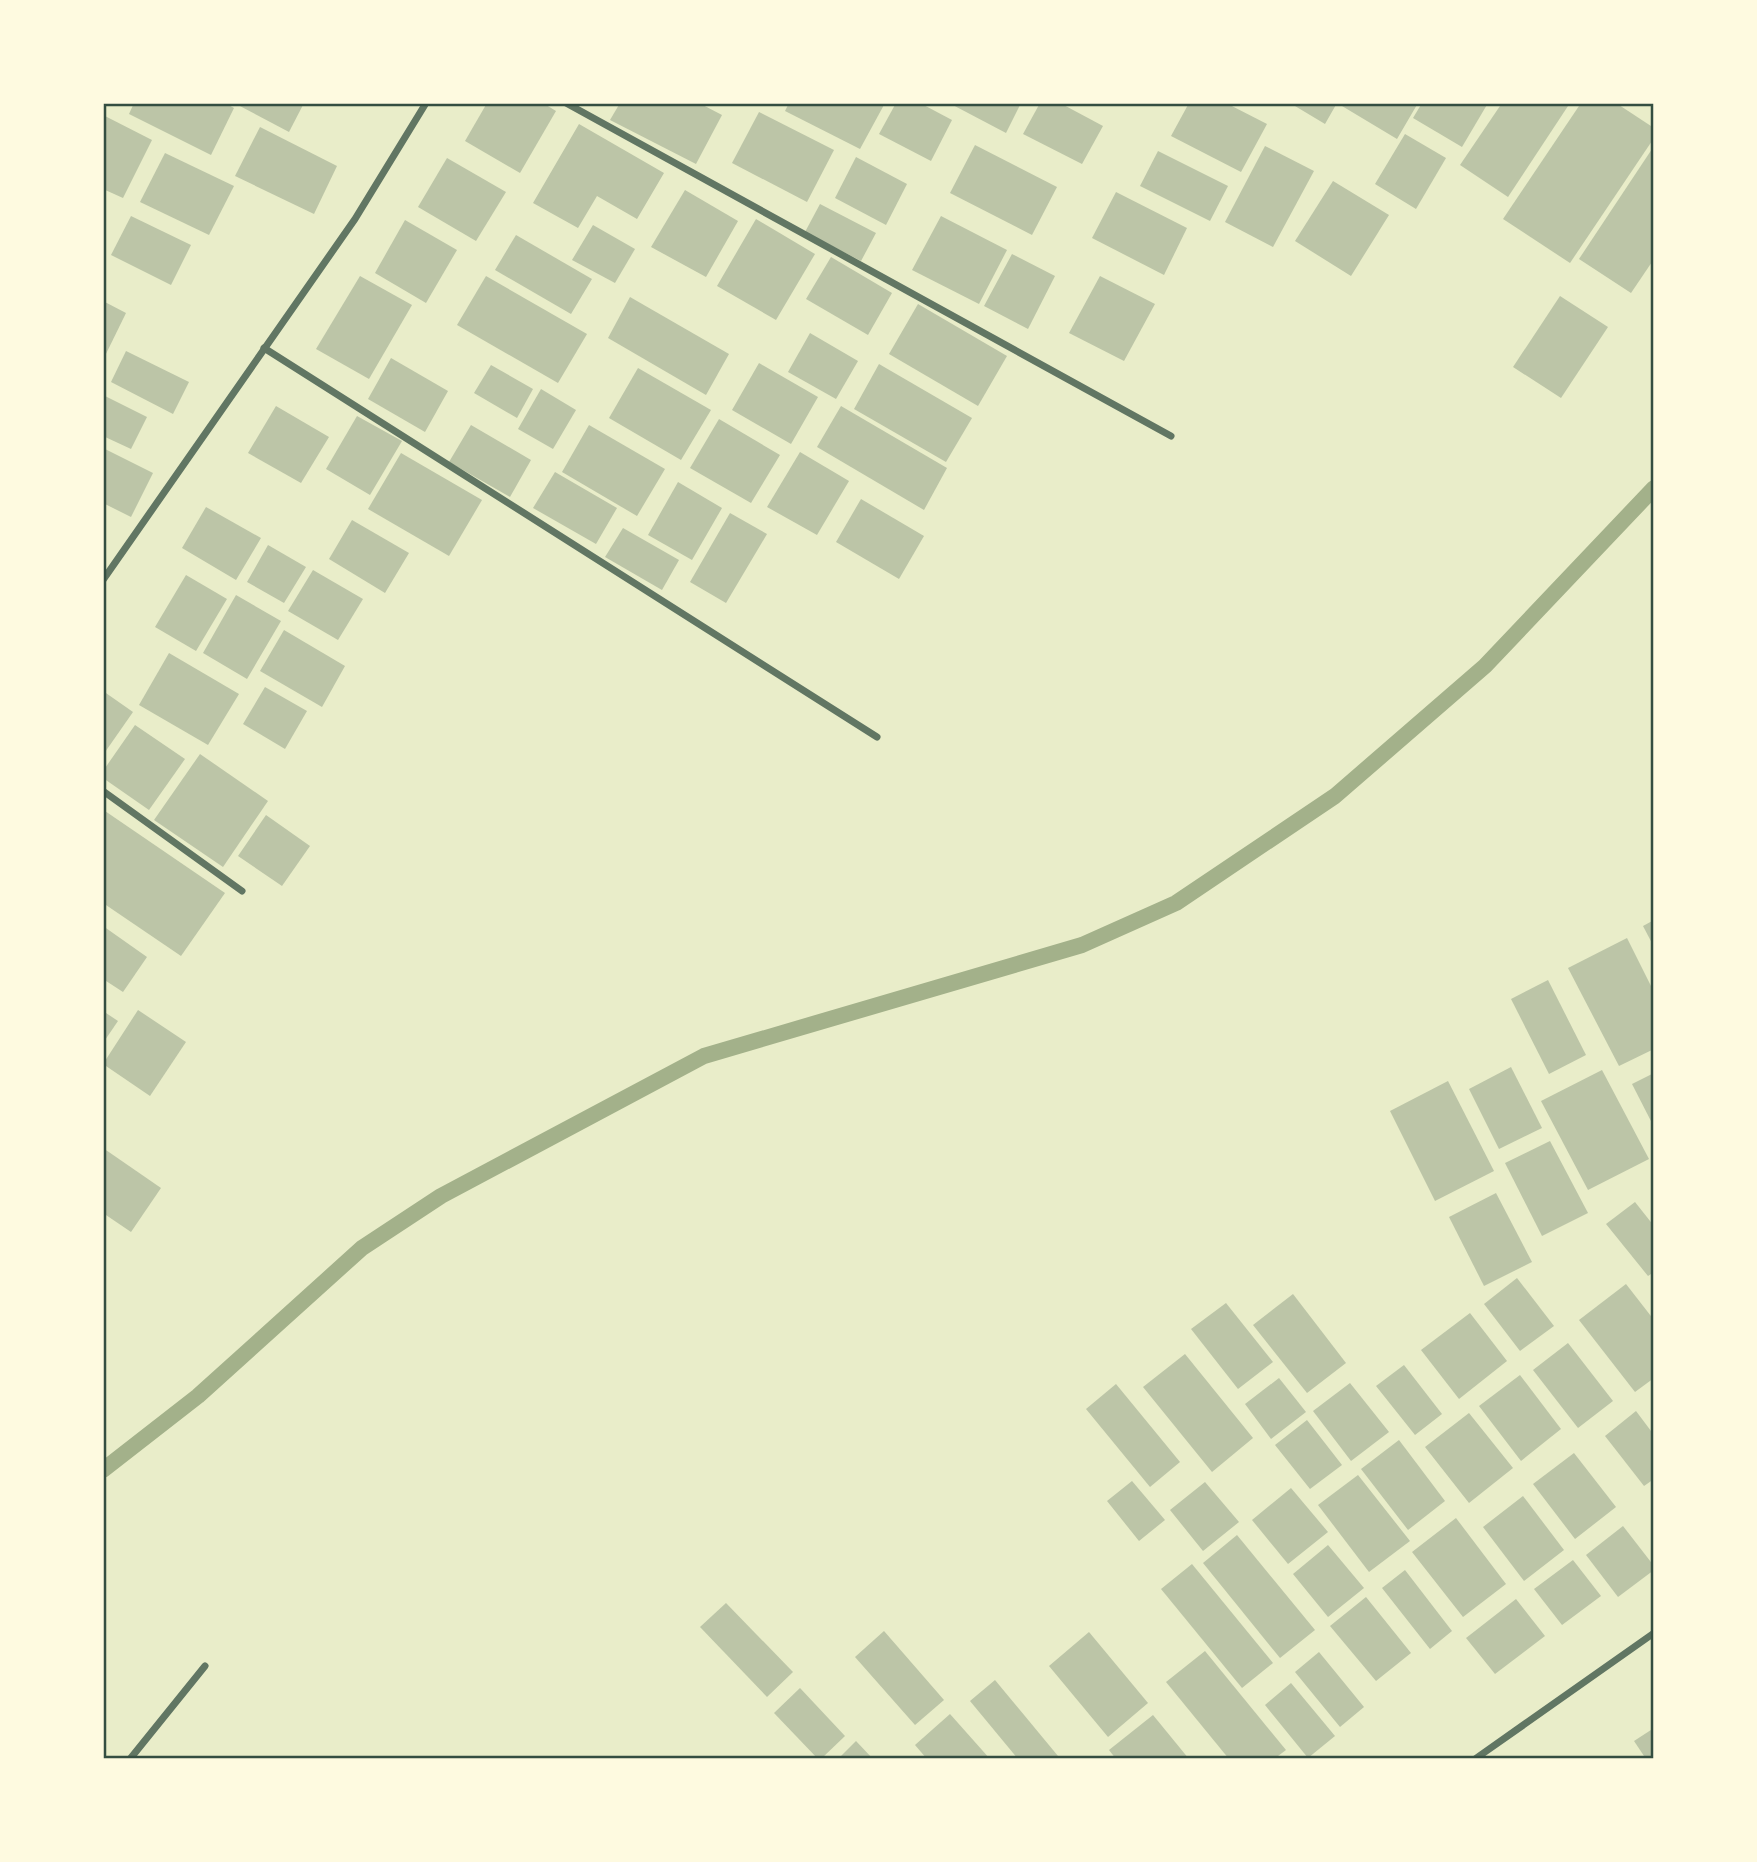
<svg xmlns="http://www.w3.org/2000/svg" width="1757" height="1862" font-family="Arial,sans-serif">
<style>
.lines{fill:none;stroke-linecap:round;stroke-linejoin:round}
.stream{stroke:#a3b18a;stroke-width:16}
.building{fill:#bcc5a7}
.minor{stroke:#617663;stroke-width:7}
.neatline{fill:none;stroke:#344e41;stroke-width:2.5}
</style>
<rect width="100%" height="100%" fill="#e9edc9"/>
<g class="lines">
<polyline class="stream" points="103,1470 198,1396 362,1248 441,1196 704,1056 1082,945 1176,903 1335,796 1485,666 1654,488"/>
</g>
<g class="building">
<polygon points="134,103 225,103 234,108 211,155 129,114"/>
<polygon points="239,103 304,103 289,132 238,105"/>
<polygon points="487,103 543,103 556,111 520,173 465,141"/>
<polygon points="620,103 699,103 722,115 696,164 610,120"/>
<polygon points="789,103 885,103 860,149 785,111"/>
<polygon points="896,103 920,103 952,120 931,161 879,134"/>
<polygon points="949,103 1021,103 1006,133"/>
<polygon points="1040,103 1060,103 1103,126 1082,164 1023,134"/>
<polygon points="1189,103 1226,103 1267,124 1241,172 1171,136"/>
<polygon points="1290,103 1418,103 1397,139 1337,103 1325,124"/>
<polygon points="1422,103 1488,103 1462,147 1413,118"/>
<polygon points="1502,103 1570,103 1508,197 1460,165"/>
<polygon points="1581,103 1616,103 1654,128 1654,138 1570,263 1503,219"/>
<polygon points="759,112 834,150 807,202 732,163"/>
<polygon points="103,115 152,140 123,198 103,189"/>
<polygon points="579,124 664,173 637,219 597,196 578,228 533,203"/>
<polygon points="260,127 337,166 314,214 235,176"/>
<polygon points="1405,134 1446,158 1416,209 1375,184"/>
<polygon points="975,145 1057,187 1032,235 950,193"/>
<polygon points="1265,146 1314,171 1273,247 1225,222"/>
<polygon points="1654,146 1654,259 1631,293 1579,259"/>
<polygon points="1158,151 1228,186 1210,221 1140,186"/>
<polygon points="165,153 234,186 209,235 140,202"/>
<polygon points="856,157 907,184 886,225 835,198"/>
<polygon points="447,158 506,192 476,241 418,207"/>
<polygon points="1333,181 1389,215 1351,276 1295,241"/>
<polygon points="685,190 738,221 706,277 651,247"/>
<polygon points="1116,192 1187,228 1164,275 1092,238"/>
<polygon points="820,204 876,233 861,261 805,232"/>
<polygon points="131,216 191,245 171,285 111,255"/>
<polygon points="941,216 1007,250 979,304 912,270"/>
<polygon points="756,219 815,254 776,320 717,286"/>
<polygon points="405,220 457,250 426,303 375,273"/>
<polygon points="593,225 635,249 615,283 572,260"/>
<polygon points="516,235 592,279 571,314 495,270"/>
<polygon points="1012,254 1055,276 1028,329 984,306"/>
<polygon points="831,257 892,293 868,335 806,299"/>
<polygon points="360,276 412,305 369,379 316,349"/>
<polygon points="486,276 587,334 558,383 457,325"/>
<polygon points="1100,276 1155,304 1124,361 1069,333"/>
<polygon points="1560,296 1608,327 1561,398 1513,367"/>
<polygon points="630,297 729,354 706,395 608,338"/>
<polygon points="103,301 126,313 103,360"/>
<polygon points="918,304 1007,356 978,406 889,354"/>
<polygon points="810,333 858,361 836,399 788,372"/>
<polygon points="126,351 189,382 173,414 111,382"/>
<polygon points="391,358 448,391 425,432 368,399"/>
<polygon points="759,363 818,397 791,444 732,410"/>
<polygon points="879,364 972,418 946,462 854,409"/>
<polygon points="491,365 533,389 517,418 474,393"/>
<polygon points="638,368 711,410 681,460 609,418"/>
<polygon points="541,389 576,410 553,449 518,429"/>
<polygon points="103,395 147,417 131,449 103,436"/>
<polygon points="276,406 329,437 301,483 248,453"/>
<polygon points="841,406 947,468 924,510 817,447"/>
<polygon points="357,416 402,441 370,495 326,469"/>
<polygon points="719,419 780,455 751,503 690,468"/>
<polygon points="471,425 531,460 510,497 449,462"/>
<polygon points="589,425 665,469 637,516 562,472"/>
<polygon points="103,448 153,473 131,517 103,503"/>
<polygon points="800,452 849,481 817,535 767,507"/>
<polygon points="401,453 482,500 449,556 368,509"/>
<polygon points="555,472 617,508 596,544 533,508"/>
<polygon points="678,482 722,508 692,560 648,535"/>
<polygon points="861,499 924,536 899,579 836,542"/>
<polygon points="206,507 261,538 236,580 182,548"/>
<polygon points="730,513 767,534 726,603 690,582"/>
<polygon points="352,520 409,553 385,593 329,559"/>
<polygon points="623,528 679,560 662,590 605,557"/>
<polygon points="268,545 306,567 284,603 247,582"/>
<polygon points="313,570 363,599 338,640 288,611"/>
<polygon points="186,575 227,599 196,651 155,627"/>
<polygon points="236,595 281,621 247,679 203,653"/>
<polygon points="284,630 345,666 322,707 260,671"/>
<polygon points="169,653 239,694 208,745 139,705"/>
<polygon points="265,687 307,711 285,749 243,724"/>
<polygon points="103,691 133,712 103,755"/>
<polygon points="135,725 185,759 149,810 103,778 103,771"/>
<polygon points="200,754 268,801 223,867 154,820"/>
<polygon points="105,811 225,893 181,956 103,903 103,814"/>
<polygon points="266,815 310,846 282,886 238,856"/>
<polygon points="1654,920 1654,947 1643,926"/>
<polygon points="103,926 147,957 123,992 103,979"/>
<polygon points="1627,938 1654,992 1654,1049 1619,1066 1568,968"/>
<polygon points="1548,980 1586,1055 1549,1074 1511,999"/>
<polygon points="138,1010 186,1042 150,1096 103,1064"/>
<polygon points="103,1011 118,1021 103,1043"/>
<polygon points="1511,1067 1542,1128 1499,1149 1469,1089"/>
<polygon points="1602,1070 1649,1159 1588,1190 1541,1101"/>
<polygon points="1654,1073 1654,1127 1632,1084"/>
<polygon points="1448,1081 1494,1171 1435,1201 1390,1111"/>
<polygon points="1550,1141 1588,1213 1542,1236 1505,1163"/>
<polygon points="103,1148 161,1188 131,1232 103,1213"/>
<polygon points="1496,1193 1532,1262 1484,1286 1449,1217"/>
<polygon points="1635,1202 1654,1226 1654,1272 1648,1276 1606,1224"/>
<polygon points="1517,1278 1554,1326 1520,1351 1484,1304"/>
<polygon points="1626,1284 1654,1320 1654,1378 1635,1392 1579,1320"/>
<polygon points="1293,1294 1346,1363 1307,1393 1253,1325"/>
<polygon points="1226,1303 1273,1362 1238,1389 1191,1329"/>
<polygon points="1470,1313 1507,1361 1459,1399 1421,1350"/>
<polygon points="1568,1343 1613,1401 1578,1428 1533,1370"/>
<polygon points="1185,1354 1253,1438 1212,1472 1143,1387"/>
<polygon points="1404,1365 1442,1414 1415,1435 1376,1386"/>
<polygon points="1520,1375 1561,1429 1521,1461 1479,1406"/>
<polygon points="1279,1378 1306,1412 1271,1439 1245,1404"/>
<polygon points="1350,1383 1389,1432 1351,1461 1313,1411"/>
<polygon points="1116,1384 1180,1462 1150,1487 1086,1409"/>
<polygon points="1636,1411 1654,1435 1654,1479 1644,1486 1605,1436"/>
<polygon points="1469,1413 1513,1468 1469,1503 1425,1447"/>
<polygon points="1307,1420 1342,1465 1310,1489 1275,1445"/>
<polygon points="1399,1440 1445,1501 1408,1530 1361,1469"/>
<polygon points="1574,1453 1616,1507 1575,1539 1533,1484"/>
<polygon points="1358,1475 1410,1541 1369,1572 1318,1505"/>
<polygon points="1132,1481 1165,1520 1139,1541 1107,1501"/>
<polygon points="1205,1482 1239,1522 1203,1551 1170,1510"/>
<polygon points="1291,1488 1328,1532 1288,1564 1252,1520"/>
<polygon points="1523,1496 1564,1550 1524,1581 1483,1527"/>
<polygon points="1456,1518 1506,1584 1463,1617 1412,1552"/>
<polygon points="1623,1526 1654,1566 1654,1570 1618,1597 1586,1555"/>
<polygon points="1237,1535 1315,1630 1280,1658 1203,1563"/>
<polygon points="1328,1545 1364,1588 1328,1617 1293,1574"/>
<polygon points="1573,1560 1601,1596 1562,1625 1534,1589"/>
<polygon points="1192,1564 1273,1663 1242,1688 1161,1589"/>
<polygon points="1405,1570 1452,1631 1430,1649 1382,1588"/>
<polygon points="1366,1597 1411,1653 1376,1681 1330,1626"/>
<polygon points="1516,1599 1545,1636 1495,1674 1466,1638"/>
<polygon points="726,1603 793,1672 767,1697 700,1627"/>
<polygon points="884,1631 944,1700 915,1725 855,1657"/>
<polygon points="1089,1632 1148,1703 1108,1737 1049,1666"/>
<polygon points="1205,1651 1286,1750 1274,1759 1229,1759 1166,1682"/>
<polygon points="1319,1652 1364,1707 1340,1727 1295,1672"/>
<polygon points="995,1680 1058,1756 1055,1759 1018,1759 970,1701"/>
<polygon points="1291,1683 1335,1736 1308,1758 1265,1705"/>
<polygon points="800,1688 845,1736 821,1759 818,1759 774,1713"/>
<polygon points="950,1714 990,1759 927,1759 915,1745"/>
<polygon points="1153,1715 1189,1759 1116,1759 1109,1750"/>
<polygon points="1654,1728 1654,1759 1646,1759 1634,1741"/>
<polygon points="856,1741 873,1759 838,1759"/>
</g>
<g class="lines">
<g class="minor">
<polyline points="566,103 1171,436"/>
<polyline points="264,348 877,737"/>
<polyline points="103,580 355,219 426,103"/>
<polyline points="103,791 242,891"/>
<polyline points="130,1759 205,1666"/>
<polyline points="1475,1759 1654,1633"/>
</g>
</g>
<rect width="1757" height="1862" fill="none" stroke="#fefae0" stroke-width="210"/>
<rect x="105" y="105" width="1547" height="1652" class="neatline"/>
</svg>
